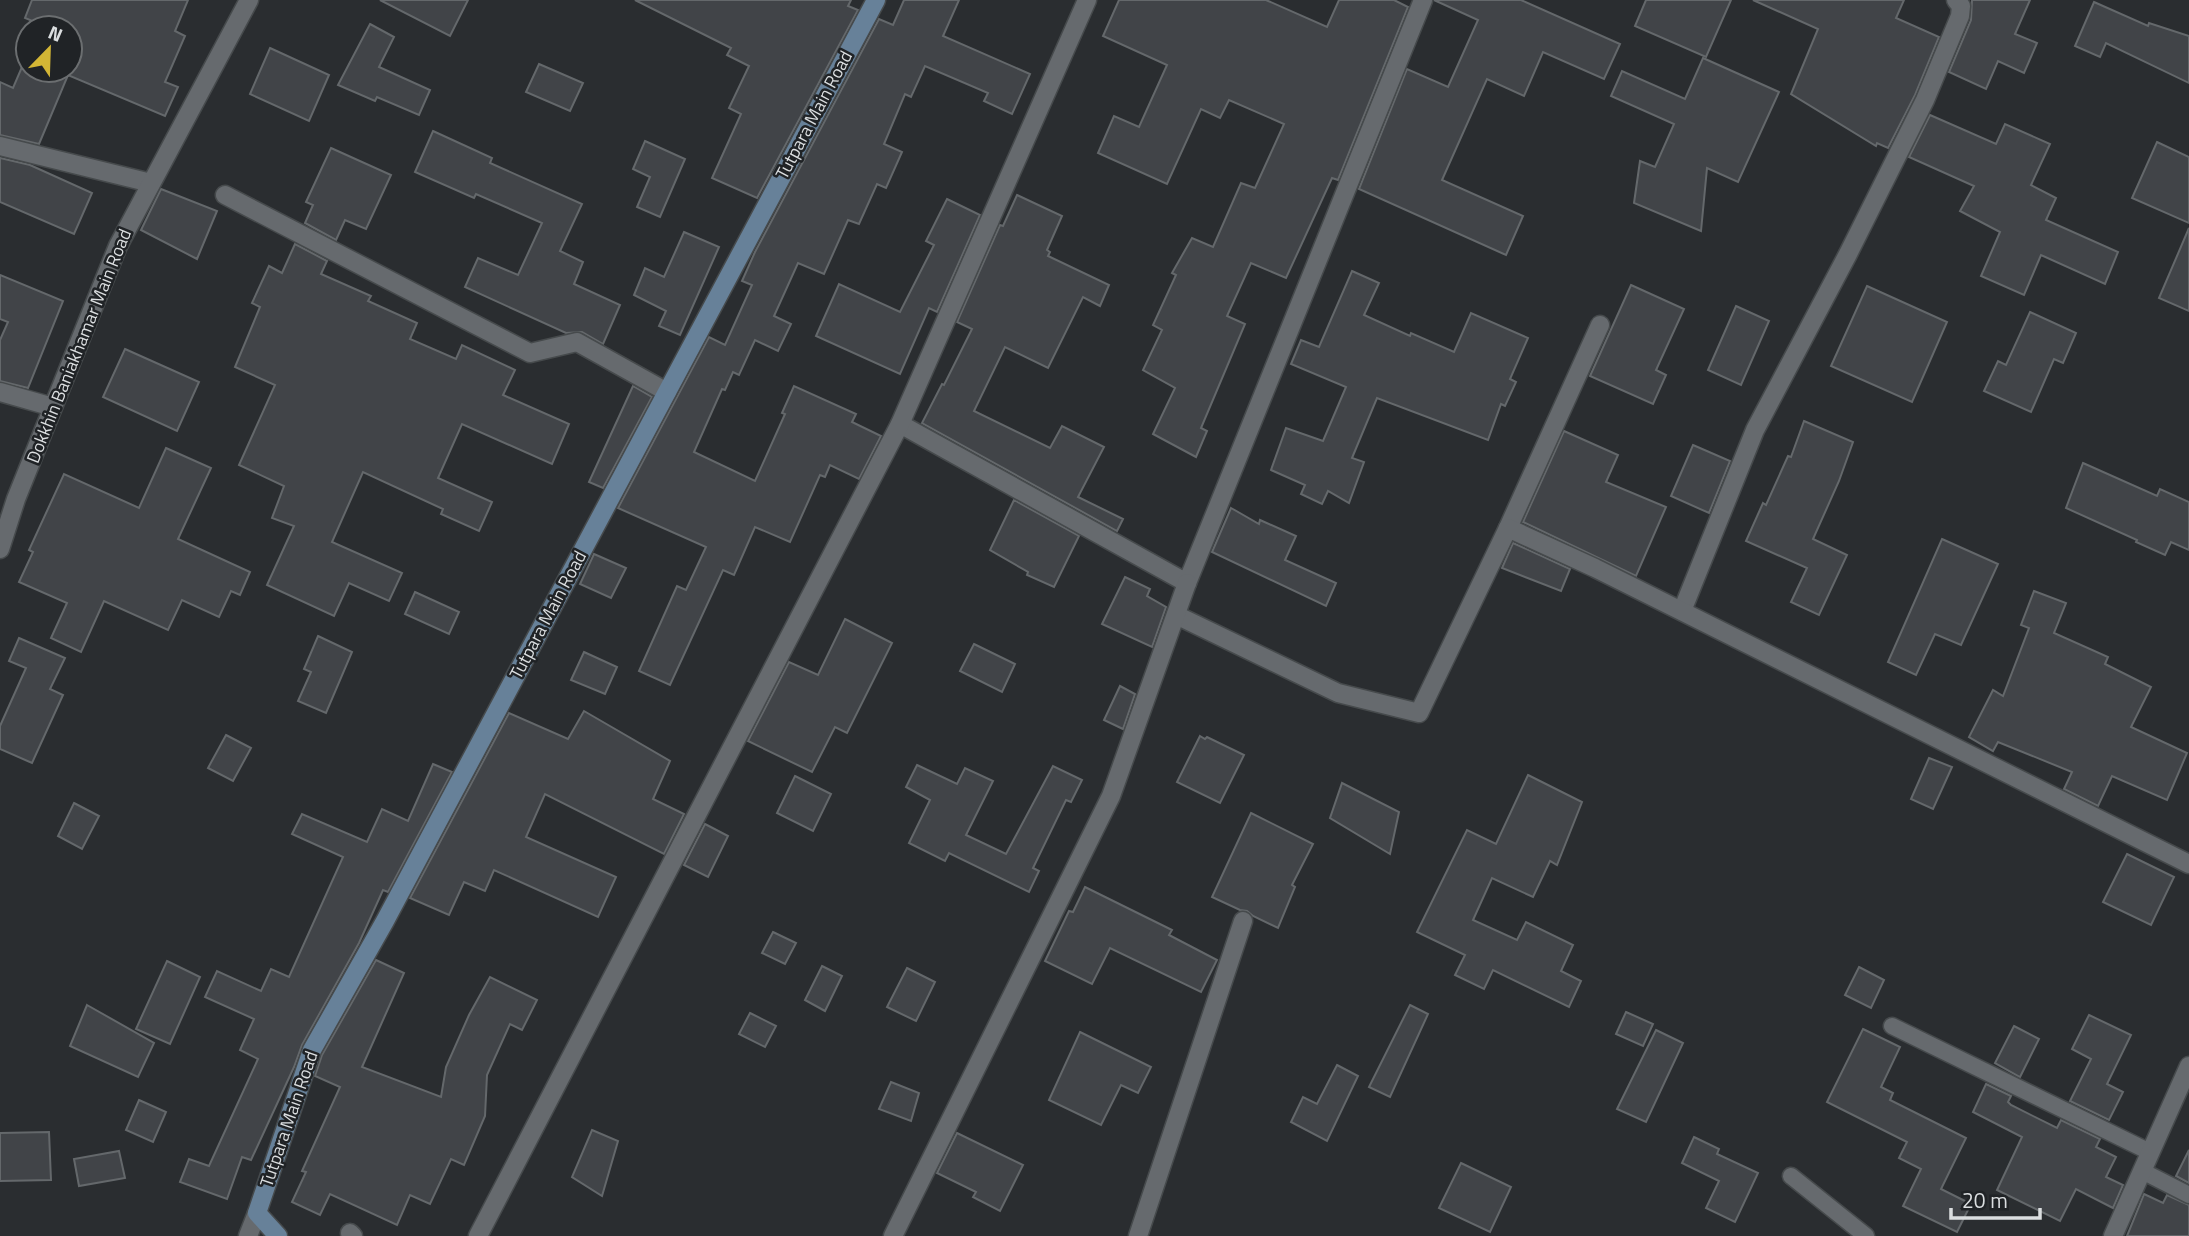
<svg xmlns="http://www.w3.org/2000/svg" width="2189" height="1236" font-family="'Titillium Web',sans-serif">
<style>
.building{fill:#414448;stroke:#64686b;stroke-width:2}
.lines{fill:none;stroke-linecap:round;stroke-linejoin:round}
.lane-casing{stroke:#464a4c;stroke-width:19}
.street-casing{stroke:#464a4c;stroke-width:21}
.secondary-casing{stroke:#464a4c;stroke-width:21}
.lane{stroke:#666a6e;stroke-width:16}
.street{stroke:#666a6e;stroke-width:18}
.secondary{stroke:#678199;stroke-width:18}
.labels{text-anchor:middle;stroke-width:5;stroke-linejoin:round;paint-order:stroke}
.street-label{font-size:18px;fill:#dbdee0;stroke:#202326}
</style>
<rect width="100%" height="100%" fill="#2a2d30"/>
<g class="building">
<polygon points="32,0 188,0 175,31 185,36 165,82 178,87 165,116 68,75 39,144 0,135 0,82 13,88 28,53 28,70 70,70 70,28 39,28 40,24 25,18"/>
<polygon points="380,0 468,0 450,36"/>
<polygon points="635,0 851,0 848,6 858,10 757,198 712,178 741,114 729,108 749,66 727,55 731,48"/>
<polygon points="904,0 959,0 943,36 1030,74 1012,114 984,101 988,93 925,66 911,97 905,94 884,144 902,152 886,188 877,184 859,224 848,220 824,274 798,263 774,316 791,324 778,351 755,340 739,375 733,372 725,390 722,389 694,452 755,481 785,414 782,413 794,386 856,414 852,422 881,436 859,479 830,465 825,477 820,475 790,542 755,527 734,575 723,570 670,685 639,671 677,586 686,590 706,547 618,508 709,337 725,345 752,285 742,281 755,252 879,19 893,25"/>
<polygon points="1119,0 1266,0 1327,27 1339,0 1394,0 1408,7 1338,180 1332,178 1286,278 1251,263 1227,316 1245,324 1201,428 1207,431 1196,457 1153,434 1175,388 1143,370 1162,330 1153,325 1176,275 1172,273 1192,238 1213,247 1241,183 1255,188 1284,124 1229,100 1220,118 1201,109 1167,184 1098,153 1114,116 1139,127 1167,65 1103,36"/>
<polygon points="1434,0 1521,0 1620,44 1604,79 1543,52 1524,96 1487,79 1442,180 1523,216 1506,255 1359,189 1407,69 1448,87 1478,20"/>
<polygon points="1646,0 1731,0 1706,57 1635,26"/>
<polygon points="1753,0 1904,0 1896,18 1939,37 1915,95 1888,148 1877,143 1876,146 1791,94 1818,29"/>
<polygon points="1972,0 2030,0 2015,34 2037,43 2024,73 1998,61 1986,89 1949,72 1971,20"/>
<polygon points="2094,2 2148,26 2149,23 2189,36 2189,83 2106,43 2100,57 2075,46"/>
<polygon points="370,24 394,37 379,67 430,90 419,115 377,97 375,101 338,85"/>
<polygon points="270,48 329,75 309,121 250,94"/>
<polygon points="1703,58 1779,92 1738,182 1707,168 1701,231 1634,203 1640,161 1655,167 1674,124 1611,96 1622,71 1685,99"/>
<polygon points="539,64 583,83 570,111 526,92"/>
<polygon points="1930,115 1996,144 2005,124 2050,144 2031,185 2056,198 2046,220 2118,252 2105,284 2041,255 2024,295 1981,276 2000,232 1960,211 1974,186 1909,157"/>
<polygon points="433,131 492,158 490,163 582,204 560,251 583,262 574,284 620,305 603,344 582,332 566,333 465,287 478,258 518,275 542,223 476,194 474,198 415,172"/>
<polygon points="645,141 685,159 660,217 637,207 650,177 633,169"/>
<polygon points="2157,142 2189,157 2189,223 2132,198"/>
<polygon points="331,148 391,175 366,229 345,220 336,240 305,223 313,205 306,202"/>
<polygon points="0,158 30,165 92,193 74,234 0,202"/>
<polygon points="161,189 217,211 197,259 141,230"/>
<polygon points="1017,195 1062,216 1047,250 1050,252 1048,256 1109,285 1100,306 1083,297 1048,368 1005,347 974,411 1050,448 1062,426 1104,447 1078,497 1123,519 1117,531 922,423 942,384 944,385 972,329 957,322 1000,225 1003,226"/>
<polygon points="947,199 980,215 937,312 929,308 900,374 816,336 839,284 900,312 934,245 926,241"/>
<polygon points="2189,228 2189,311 2159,298"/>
<polygon points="684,232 719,247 680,335 659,326 666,311 634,295 645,268 664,277"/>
<polygon points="295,244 327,261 321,274 371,296 368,301 417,323 410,339 456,359 462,345 515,370 503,395 569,424 552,464 462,424 438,478 492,502 479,531 441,514 443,509 363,472 332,542 402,573 389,601 349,583 334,616 267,585 294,526 272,518 284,486 239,465 275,385 235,367 260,307 252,303 269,266 282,273"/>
<polygon points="1352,271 1379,283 1364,315 1410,336 1411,333 1454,352 1471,313 1528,338 1510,379 1516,382 1505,406 1501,404 1488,440 1377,398 1352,458 1364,462 1349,503 1328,491 1322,504 1301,494 1305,485 1271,470 1286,428 1323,441 1346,387 1291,364 1301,340 1319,347"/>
<polygon points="0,275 63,301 28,388 0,381 0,340 8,322 0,319"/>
<polygon points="1631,285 1684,309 1656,370 1666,375 1653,404 1590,376"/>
<polygon points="1867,286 1947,322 1912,402 1831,366"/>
<polygon points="1736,306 1769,321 1741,385 1708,370"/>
<polygon points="2030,312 2076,333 2063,363 2054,359 2031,412 1984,391 1998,361 2006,365"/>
<polygon points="125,349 199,382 177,431 103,397"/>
<polygon points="633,386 652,397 603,488 589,482"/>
<polygon points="1804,421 1853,442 1839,481 1813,539 1847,555 1819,615 1791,602 1807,568 1746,541 1763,503 1766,505 1788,456 1791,457"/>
<polygon points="1564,431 1618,455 1606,482 1666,507 1636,576 1523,522"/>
<polygon points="1693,445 1730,461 1709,513 1671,496"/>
<polygon points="166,448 211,468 178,539 250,572 240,595 231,591 219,617 182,600 168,630 104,601 81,652 51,638 67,603 19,582 33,552 29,550 64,474 139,508"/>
<polygon points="2083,463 2157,496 2160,489 2189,502 2189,550 2171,542 2165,555 2136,542 2137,540 2066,508"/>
<polygon points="1014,500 1079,536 1054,587 1027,575 1028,572 990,550"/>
<polygon points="1231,508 1259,524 1260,520 1296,536 1285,560 1336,583 1326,606 1212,552"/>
<polygon points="1942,539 1998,564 1961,645 1935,634 1916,675 1888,662"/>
<polygon points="1513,543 1570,569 1561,591 1502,568"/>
<polygon points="594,554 626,568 611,598 580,584"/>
<polygon points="1125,577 1150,589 1147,596 1166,607 1152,647 1102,624"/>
<polygon points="2034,591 2066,603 2054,633 2108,657 2105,664 2151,687 2131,727 2187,753 2167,800 2112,776 2098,806 2064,789 2072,772 1998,742 1993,751 1969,737 1993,690 2003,696 2029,628 2021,625"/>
<polygon points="415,592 459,612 449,634 405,614"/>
<polygon points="845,619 892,643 847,733 835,727 812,772 748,741 789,662 818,675"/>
<polygon points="318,636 352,652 326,713 298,701 311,672 304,669"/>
<polygon points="19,638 65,658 50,689 63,695 32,763 0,749 0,726 26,668 9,661"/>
<polygon points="974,644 1015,664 1002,692 960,671"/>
<polygon points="584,652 617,667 605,694 571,680"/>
<polygon points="1120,686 1135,694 1123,729 1104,720"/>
<polygon points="584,711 670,761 653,799 684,814 664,854 545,794 526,837 616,877 598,917 494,870 485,891 464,882 449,915 410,898 509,713 568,739"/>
<polygon points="226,735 251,748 233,781 208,768"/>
<polygon points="1200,736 1205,739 1207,737 1244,755 1220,803 1177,782"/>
<polygon points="1929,758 1952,767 1933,809 1911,799"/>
<polygon points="433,764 452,772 388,892 383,890 359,943 302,1045 294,1067 251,1160 242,1157 227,1199 180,1182 189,1159 209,1166 258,1059 240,1050 254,1019 205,997 217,971 261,991 271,969 289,977 343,857 292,834 302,814 367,842 382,809 408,821"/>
<polygon points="917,765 957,784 965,768 993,781 966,835 1006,854 1053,766 1082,780 1071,802 1066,800 1033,868 1039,871 1029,892 949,853 945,861 909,843 930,800 906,787"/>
<polygon points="1528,775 1582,802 1557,865 1550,861 1533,897 1492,878 1473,920 1517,940 1526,922 1573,945 1561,971 1581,981 1569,1007 1493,970 1484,989 1455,975 1465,955 1417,932 1467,830 1496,844"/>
<polygon points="795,776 831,794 813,831 777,813"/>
<polygon points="1342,783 1399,812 1390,854 1330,818"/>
<polygon points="74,803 99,816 82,849 58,836"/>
<polygon points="1251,813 1313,844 1292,885 1295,887 1278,928 1253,916 1247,911 1240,910 1212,897"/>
<polygon points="705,824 728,836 708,877 684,865"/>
<polygon points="2127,854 2174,877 2151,925 2103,902"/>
<polygon points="1085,887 1172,930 1169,935 1217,960 1201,992 1110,948 1092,984 1045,961 1069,911 1073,912"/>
<polygon points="773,932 796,943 785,964 762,953"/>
<polygon points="376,960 404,973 362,1067 441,1097 446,1067 469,1015 490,977 537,1000 522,1030 510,1024 487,1075 485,1116 464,1165 451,1159 430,1204 410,1195 397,1225 330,1194 320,1215 292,1202 306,1172 302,1171 340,1087 315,1076 322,1055"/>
<polygon points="167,961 200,977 170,1044 136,1029"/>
<polygon points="822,966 842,976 825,1011 805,1000"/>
<polygon points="1859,967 1884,980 1871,1008 1845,995"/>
<polygon points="907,968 935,982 916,1021 887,1007"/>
<polygon points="87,1005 154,1043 138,1077 70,1046"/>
<polygon points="1410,1005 1428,1014 1390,1097 1369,1087"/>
<polygon points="1626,1012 1653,1024 1643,1046 1616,1034"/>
<polygon points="750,1013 776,1026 765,1047 739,1034"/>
<polygon points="2089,1015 2131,1035 2107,1084 2123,1092 2109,1120 2070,1101 2091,1059 2072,1049"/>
<polygon points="2014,1026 2039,1039 2020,1077 1995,1063"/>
<polygon points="1863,1029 1900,1047 1881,1087 1893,1093 1890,1100 1966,1138 1941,1189 1971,1204 1957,1232 1903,1206 1921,1169 1899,1158 1907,1142 1827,1102"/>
<polygon points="1656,1030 1683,1043 1646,1122 1617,1109"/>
<polygon points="1080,1032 1151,1067 1138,1093 1121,1085 1101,1125 1049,1100"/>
<polygon points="1337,1065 1358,1076 1327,1141 1291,1122 1303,1097 1317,1104"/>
<polygon points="891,1082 919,1093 911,1121 879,1109"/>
<polygon points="1986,1084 2011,1096 2008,1102 2011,1105 2057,1128 2061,1120 2100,1139 2096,1147 2116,1157 2106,1177 2123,1185 2113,1208 2076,1189 2060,1221 1997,1190 2022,1137 1973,1112"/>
<polygon points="139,1100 166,1112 153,1142 126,1130"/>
<polygon points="592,1130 618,1141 602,1196 572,1177"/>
<polygon points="49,1132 51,1180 0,1181 0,1133"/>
<polygon points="957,1133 1023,1165 1000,1211 973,1197 976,1192 937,1173"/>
<polygon points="1694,1137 1719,1149 1717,1154 1758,1173 1735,1222 1706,1208 1719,1181 1682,1163"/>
<polygon points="2189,1150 2189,1183 2176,1176"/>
<polygon points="119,1151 125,1178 79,1186 74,1159"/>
<polygon points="1461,1163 1511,1187 1490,1232 1439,1208"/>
<polygon points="2144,1194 2163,1203 2167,1195 2189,1205 2189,1236 2127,1236"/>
</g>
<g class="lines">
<defs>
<g id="lane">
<polyline points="1892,1026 2150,1152"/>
<polyline points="2142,1171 2189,1195"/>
<polyline points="1791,1176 1866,1236"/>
</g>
<g id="street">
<polyline points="0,146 151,183"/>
<polyline points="225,195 530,353 577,342 667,392"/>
<polyline points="0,392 53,407"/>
<polyline points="900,424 1187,583 1423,0"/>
<polyline points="1508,528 1600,325"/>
<polyline points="0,549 16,499 118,246 249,0"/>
<polyline points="1682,611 1755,430 1848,254 1925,100 1960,16 1961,6 1956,0"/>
<polyline points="1176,615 1338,693 1419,713 1508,528 1595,568 2189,864"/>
<polyline points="350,1233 353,1236"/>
<polyline points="248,1236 257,1213"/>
<polyline points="478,1236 900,424 1087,0"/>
<polyline points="893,1236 1111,796 1187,583"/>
<polyline points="1138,1236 1243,921"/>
<polyline points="2113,1236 2189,1066"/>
</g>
<polyline id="secondary" points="278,1236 257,1213 312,1050 385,921 876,0"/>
</defs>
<use href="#lane" class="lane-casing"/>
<use href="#street" class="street-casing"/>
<use href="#secondary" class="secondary-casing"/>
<use href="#lane" class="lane"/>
<use href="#street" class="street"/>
<use href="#secondary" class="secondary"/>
</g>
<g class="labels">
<g class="street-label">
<text transform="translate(814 115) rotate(-62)" y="6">Tutpara Main Road</text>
<text transform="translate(79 346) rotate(-68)" y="6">Dokkhin Baniakhamar Main Road</text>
<text transform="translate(548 615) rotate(-62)" y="6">Tutpara Main Road</text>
<text transform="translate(289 1119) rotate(-71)" y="6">Tutpara Main Road</text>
</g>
</g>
<g transform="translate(49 49) rotate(23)"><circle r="33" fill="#202326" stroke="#6b6e70" stroke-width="2"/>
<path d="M0-5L12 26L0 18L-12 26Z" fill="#d3b635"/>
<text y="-10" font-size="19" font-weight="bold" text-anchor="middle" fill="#dbdee0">N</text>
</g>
<path d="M1951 1208v10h89v-10" fill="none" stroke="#dbdee0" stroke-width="3.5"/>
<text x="1962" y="1208" font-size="21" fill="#dbdee0" stroke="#202326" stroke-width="5" paint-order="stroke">20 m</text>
</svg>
